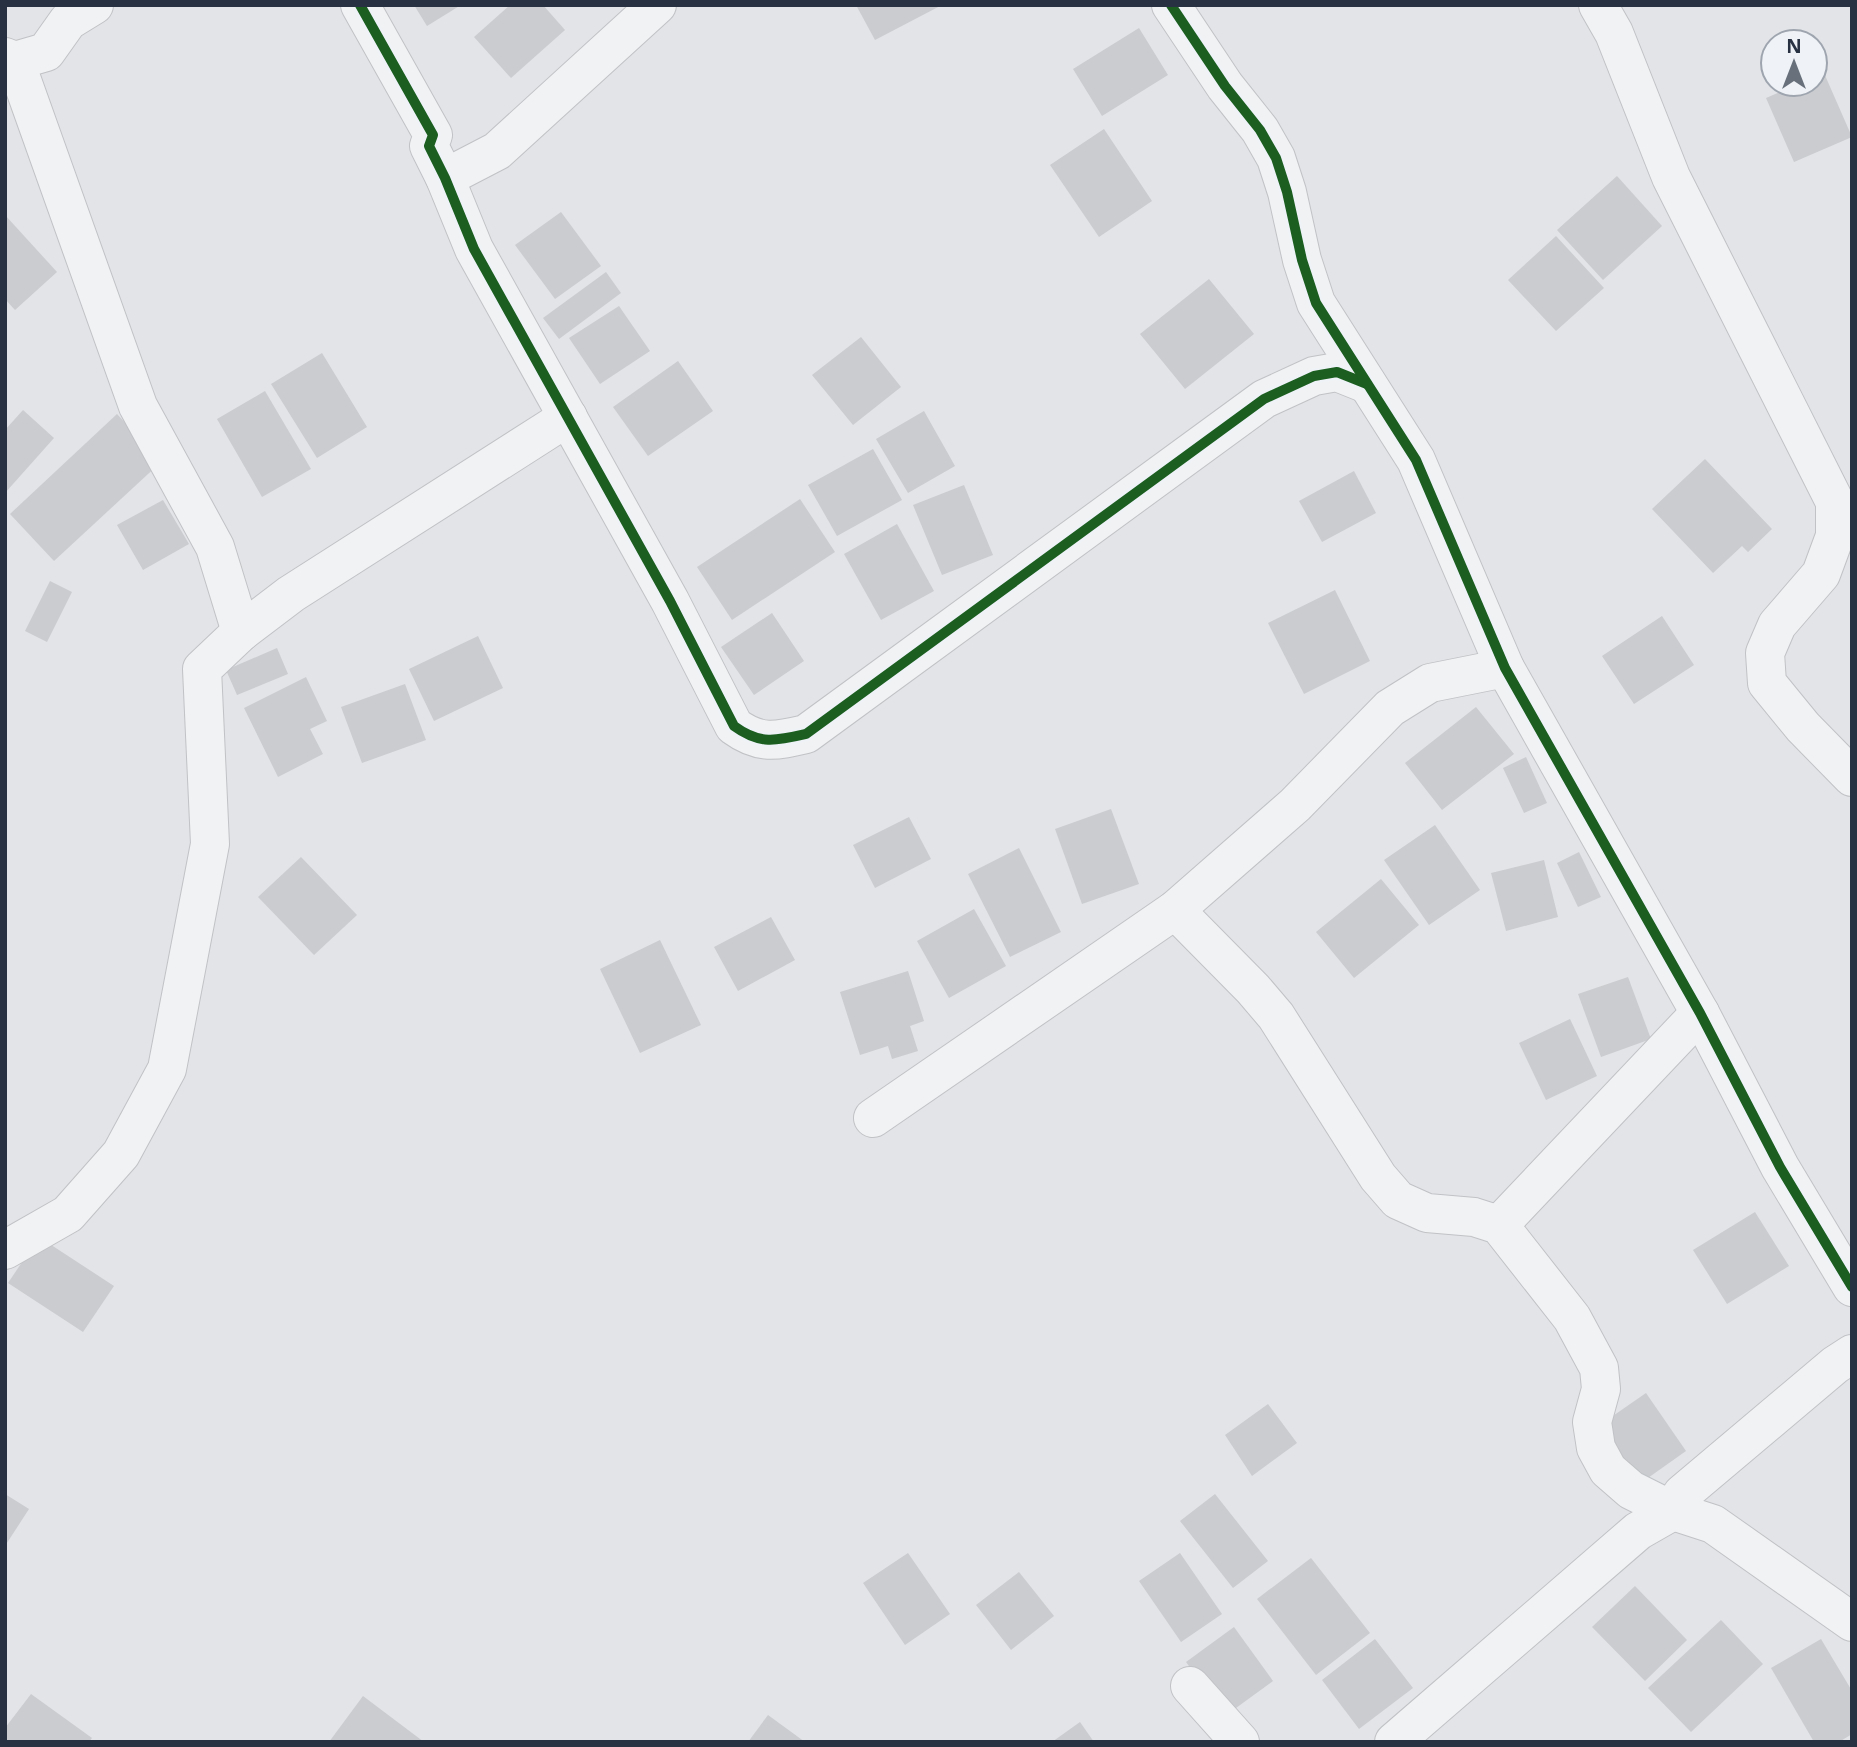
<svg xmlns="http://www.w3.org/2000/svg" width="1857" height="1747" font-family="'Noto Sans',sans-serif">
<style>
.building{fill:#cacccf}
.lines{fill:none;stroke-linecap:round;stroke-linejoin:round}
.minor-casing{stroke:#c0c2c5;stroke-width:40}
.minor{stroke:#f1f2f4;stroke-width:38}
.cycleway-casing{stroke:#eff3f7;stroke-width:15}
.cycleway{stroke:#1b5e20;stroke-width:10}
</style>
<rect width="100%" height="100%" fill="#e2e4e7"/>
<g class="building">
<polygon points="414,5 461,5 427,26"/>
<polygon points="510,5 543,5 565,30 511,78 474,37"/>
<polygon points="856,5 942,5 875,40"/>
<polygon points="1139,28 1168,75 1102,116 1073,69"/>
<polygon points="1824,73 1852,137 1794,162 1766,98 1798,84 1815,84 1815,77"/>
<polygon points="1104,129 1152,201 1099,237 1050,165"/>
<polygon points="1617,176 1662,226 1603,280 1557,230"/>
<polygon points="561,212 601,266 555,299 515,245"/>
<polygon points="5,215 57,272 15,310 5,299"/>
<polygon points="1556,236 1604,288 1556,331 1508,280"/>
<polygon points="606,272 621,293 559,339 543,318"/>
<polygon points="1209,279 1254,334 1185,389 1140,334"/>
<polygon points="619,306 650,351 600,384 569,338"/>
<polygon points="861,337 901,387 853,425 812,375"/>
<polygon points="322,353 367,427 317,458 271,384"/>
<polygon points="678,361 713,411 648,456 613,407"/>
<polygon points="265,391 311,469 262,497 217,419"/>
<polygon points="23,410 54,438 5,493 5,430"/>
<polygon points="924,411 955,466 908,493 876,439"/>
<polygon points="117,414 161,462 54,561 10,514"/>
<polygon points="873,449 902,500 837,536 808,485"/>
<polygon points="1705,459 1772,529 1748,552 1742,546 1713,573 1652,509"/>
<polygon points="1354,471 1376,513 1322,542 1299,501"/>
<polygon points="964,485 993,555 942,575 913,505"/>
<polygon points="800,499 835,552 732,620 697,567"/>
<polygon points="163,500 189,544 143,570 117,525"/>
<polygon points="897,524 934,591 881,620 844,554"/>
<polygon points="50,581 72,592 47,642 25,631"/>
<polygon points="1335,590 1370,661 1304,694 1268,623"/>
<polygon points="772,613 804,661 754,695 721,647"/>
<polygon points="1662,616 1694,665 1634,704 1602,656"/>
<polygon points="478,636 503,688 434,721 409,669"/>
<polygon points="277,648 288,674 237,695 226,670"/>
<polygon points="306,677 327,721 310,729 323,754 278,777 244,708"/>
<polygon points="405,684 426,740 362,763 341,707"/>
<polygon points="1476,707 1514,754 1442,810 1405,763"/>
<polygon points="1526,757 1547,803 1524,813 1503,768"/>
<polygon points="1111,809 1139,884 1082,904 1055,829"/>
<polygon points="909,817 931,859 875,888 853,845"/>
<polygon points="1435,825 1480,890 1429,925 1384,860"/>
<polygon points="1019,848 1061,932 1010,957 968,874"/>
<polygon points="1579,852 1601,897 1578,907 1557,863"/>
<polygon points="301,857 357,915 314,955 258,897"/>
<polygon points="1544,860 1558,917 1506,931 1491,873"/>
<polygon points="1381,879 1419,925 1354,978 1316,932"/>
<polygon points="974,909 1006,966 949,998 917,941"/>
<polygon points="771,917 795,960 738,991 714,947"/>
<polygon points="660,940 701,1025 640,1053 600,969"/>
<polygon points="908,971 924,1021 910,1026 918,1051 892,1059 888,1046 860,1055 840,992"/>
<polygon points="1628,977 1651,1039 1601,1057 1578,994"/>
<polygon points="1570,1019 1597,1076 1546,1100 1519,1043"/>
<polygon points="1755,1212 1789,1266 1727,1304 1693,1250"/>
<polygon points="39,1237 114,1286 83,1332 8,1283"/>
<polygon points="1646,1393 1686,1451 1638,1485 1597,1427"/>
<polygon points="1268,1404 1297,1443 1252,1476 1225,1435"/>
<polygon points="5,1494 29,1509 5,1546"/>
<polygon points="1215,1494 1268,1561 1233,1588 1180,1521"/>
<polygon points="908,1553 950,1614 905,1645 863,1583"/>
<polygon points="1180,1553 1222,1614 1181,1642 1139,1581"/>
<polygon points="1311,1558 1370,1633 1316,1675 1257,1599"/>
<polygon points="1019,1572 1054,1616 1011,1650 976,1605"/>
<polygon points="1635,1586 1687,1640 1645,1681 1592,1627"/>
<polygon points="1721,1620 1763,1664 1691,1732 1648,1688"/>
<polygon points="1234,1627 1273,1681 1225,1716 1186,1662"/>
<polygon points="1375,1639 1413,1688 1359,1729 1322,1680"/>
<polygon points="1821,1639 1852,1691 1852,1734 1839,1742 1814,1742 1771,1668"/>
<polygon points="31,1694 92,1738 89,1742 10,1742 5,1738 5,1728"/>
<polygon points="363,1696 424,1742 329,1742"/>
<polygon points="768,1715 805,1742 748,1742"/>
<polygon points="1080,1722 1094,1742 1052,1742"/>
</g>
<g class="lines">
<defs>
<g id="minor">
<path d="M360 5 433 135 429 146 445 178 474 249 670 601 734 726C760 745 776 741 806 734L1264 399 1314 376 1337 372 1367 384"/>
<polyline points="1171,5 1225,86 1260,130 1276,158 1287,192 1302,260 1316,303 1416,460 1505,668 1700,1013 1780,1167 1852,1287"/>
<polyline points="1598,5 1614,33 1671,177 1835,502 1835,536 1821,574 1777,625 1765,653 1767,683 1803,727 1852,777"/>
<polyline points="5,57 15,61 46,52 68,21 94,5"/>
<polyline points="15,61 138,406 215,547 241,632"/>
<polyline points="445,178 497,151 657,5"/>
<polyline points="1175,910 1253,989 1276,1016 1378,1177 1398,1200 1427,1213 1474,1217 1499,1225 1572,1318 1599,1368 1601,1389 1592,1422 1596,1448 1608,1470 1631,1490 1673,1511 1713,1524 1852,1622"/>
<polyline points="873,1118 1175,910 1295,805 1390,708 1430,683 1505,668"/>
<polyline points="1499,1225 1700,1013"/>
<polyline points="5,1250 68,1214 121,1154 167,1069 210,844 202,669 241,632 291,594 568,417"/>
<polyline points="1190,1686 1240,1742"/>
<polyline points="1394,1742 1638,1531 1673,1511 1682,1494 1835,1365 1852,1354"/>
</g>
</defs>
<use href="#minor" class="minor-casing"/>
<use href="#minor" class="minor"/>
<defs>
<g id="cycleway">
<path d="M360 5 433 135 429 146 445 178 474 249 670 601 734 726C760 745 776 741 806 734L1264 399 1314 376 1337 372 1367 384"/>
<polyline points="1171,5 1225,86 1260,130 1276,158 1287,192 1302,260 1316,303 1416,460 1505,668 1700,1013 1780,1167 1852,1287"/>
</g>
</defs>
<use href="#cycleway" class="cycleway-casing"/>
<use href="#cycleway" class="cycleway"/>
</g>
<rect width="1857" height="1747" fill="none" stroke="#273142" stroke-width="14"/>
<g transform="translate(1794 63)"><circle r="33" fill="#eff3f7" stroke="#9fa5af" stroke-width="2"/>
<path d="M0-5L12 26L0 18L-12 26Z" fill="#68707c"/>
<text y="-10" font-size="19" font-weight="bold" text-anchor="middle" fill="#273142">N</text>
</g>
</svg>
